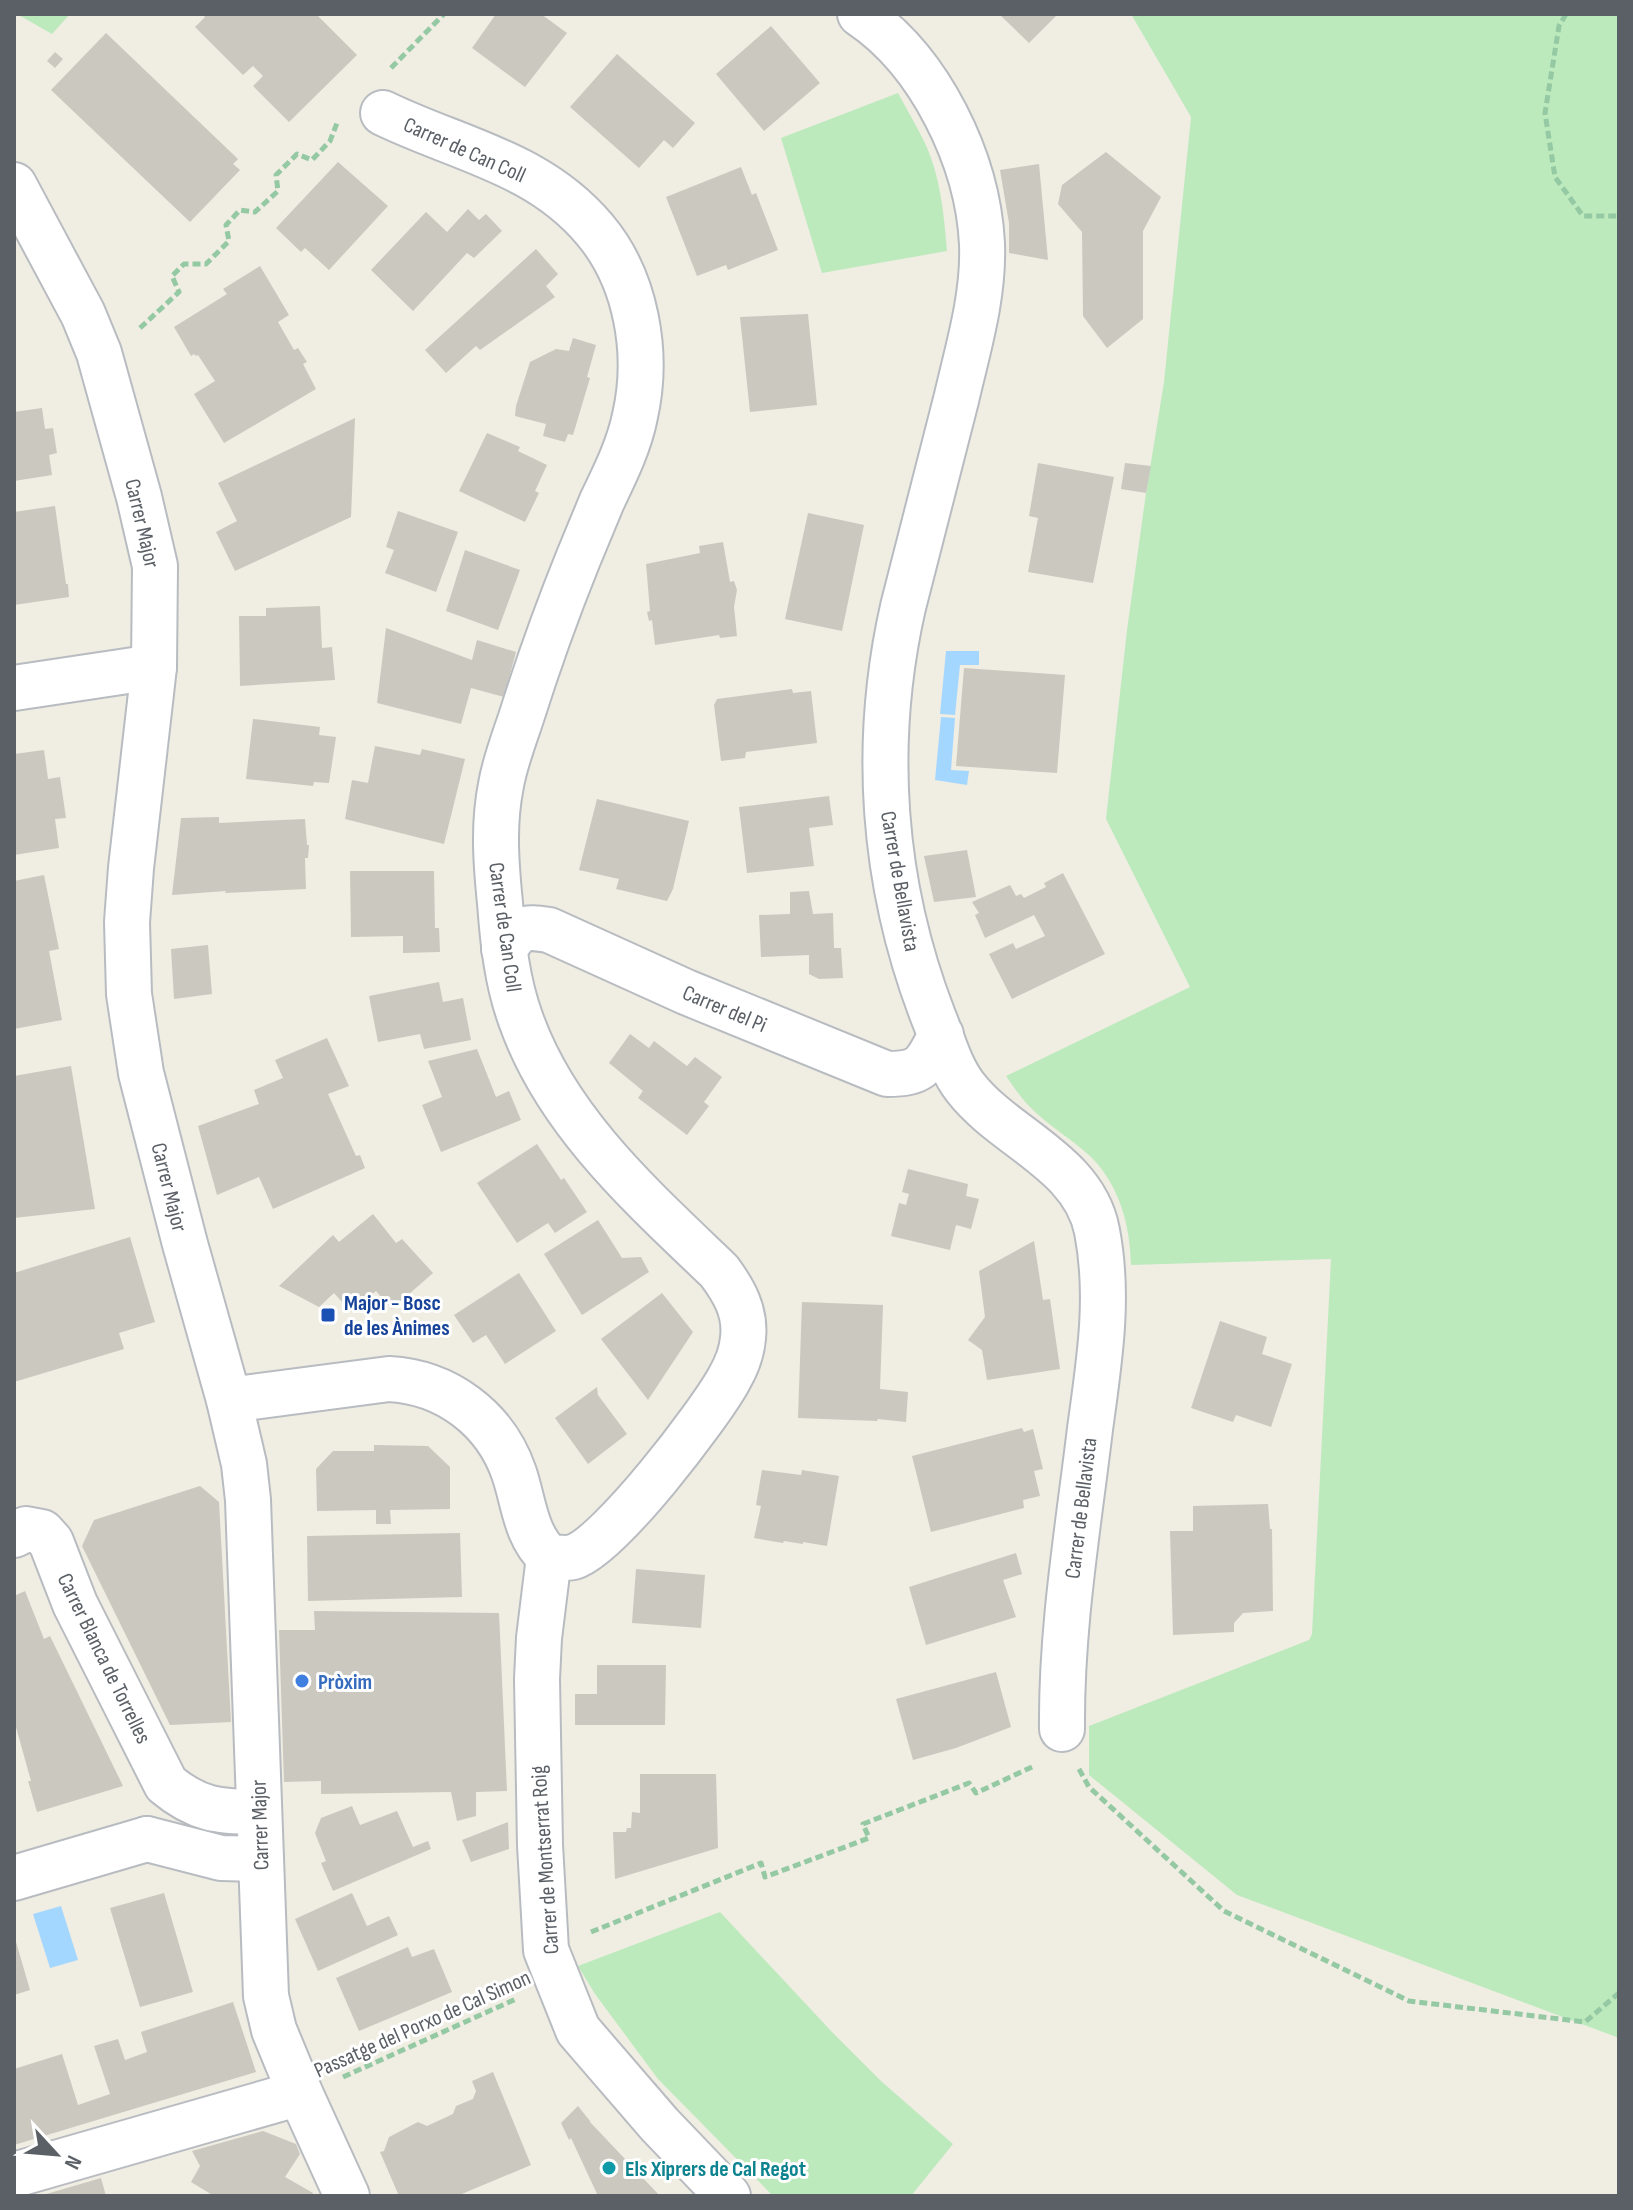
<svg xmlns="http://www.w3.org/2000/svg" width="1633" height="2210" font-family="'Sofia Sans Condensed',sans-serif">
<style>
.green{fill:#bdeabd}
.water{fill:#a4d7ff}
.building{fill:#cbc8c0}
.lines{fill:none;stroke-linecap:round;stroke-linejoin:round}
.street-casing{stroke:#b8bcc1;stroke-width:48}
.path{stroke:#94c9a3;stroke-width:5;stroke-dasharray:8 4;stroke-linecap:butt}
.street{stroke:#fff;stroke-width:44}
.transit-dot{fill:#1a4fb4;stroke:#fff;stroke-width:3}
.shop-dot{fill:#3f7fe0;stroke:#fff;stroke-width:3}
.culture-dot{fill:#0f9aa8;stroke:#fff;stroke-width:3}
.labels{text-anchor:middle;stroke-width:6;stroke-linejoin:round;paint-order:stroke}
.street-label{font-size:22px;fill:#5b6066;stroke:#fff}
.transit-label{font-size:22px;font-weight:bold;fill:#164399;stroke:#fff;text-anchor:start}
.shop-label{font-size:22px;font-weight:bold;fill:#366cbe;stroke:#fff;text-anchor:start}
.culture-label{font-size:22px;font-weight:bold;fill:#0d838f;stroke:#fff;text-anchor:start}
</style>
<rect width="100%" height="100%" fill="#f0ede3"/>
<g class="green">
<polygon points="17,14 70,14 52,34"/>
<path d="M1131 14H1619V2038L1237 1895 1089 1775V1726L1309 1640 1312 1634 1331 1259 1131 1265C1130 1226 1120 1186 1091 1157 1072 1139 1047 1125 1029 1106 1020 1097 1013 1086 1006 1076L1190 987 1106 819 1127 630 1146 493 1164 382 1191 117Z"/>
<path d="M898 93C906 108 915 123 923 139 940 173 944 213 947 251L822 273 781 138Z"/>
<polygon points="720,1912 832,2032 881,2081 953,2144 911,2196 773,2196 658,2079 595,1994 578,1966"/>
</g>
<g class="water">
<polygon points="946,651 979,651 979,665 960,665 955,715 940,714"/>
<polygon points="941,717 955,718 951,770 969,771 967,785 935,780"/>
<polygon points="61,1906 78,1960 50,1968 33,1914"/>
</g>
<g class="building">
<polygon points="202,14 316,14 357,55 289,122 253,86 263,76 253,66 243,75 195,27 205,17"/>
<polygon points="496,14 541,14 567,33 525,87 472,48"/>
<polygon points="999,14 1058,14 1029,43"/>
<polygon points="771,26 820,83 764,131 716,74"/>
<polygon points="106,33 238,159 233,164 240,170 190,222 51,90"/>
<polygon points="55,52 63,59 55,68 47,61"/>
<polygon points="617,54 695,123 673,148 664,140 639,168 570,107"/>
<polygon points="1106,152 1161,197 1143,231 1143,319 1107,348 1083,316 1082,232 1058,204 1062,185"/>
<polygon points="338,162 388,206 329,270 305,248 301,252 276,228"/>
<polygon points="1039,164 1048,260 1009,253 1009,223 1000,170"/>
<polygon points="741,167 752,195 756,193 778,250 728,270 726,265 697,276 666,197"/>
<polygon points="468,209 479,220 486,214 502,231 474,258 467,253 413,311 371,270 426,212 447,232"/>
<polygon points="536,249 558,274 546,286 555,297 480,350 476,346 446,373 425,350"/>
<polygon points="260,266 289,315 278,322 294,350 298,348 307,362 303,364 316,389 224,443 194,394 215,381 198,355 196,356 194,354 191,356 174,327 227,294 223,289"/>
<polygon points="808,314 817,405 750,412 740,317"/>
<polygon points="573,338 596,345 587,377 590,378 573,435 568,434 565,442 543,436 546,424 515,416 516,406 530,362 556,349 569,351"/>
<polygon points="42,408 45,429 53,428 57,453 49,455 52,475 14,481 14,412"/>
<polygon points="355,418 351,517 235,571 216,532 237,521 218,483"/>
<polygon points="487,433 520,447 518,451 547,465 535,491 539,493 525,522 459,491"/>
<polygon points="1038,463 1114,477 1093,583 1028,572 1038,518 1029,516"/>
<polygon points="1125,463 1151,466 1146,493 1121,489"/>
<polygon points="55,506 66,584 68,584 69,597 14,605 14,512"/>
<polygon points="398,511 458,532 436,592 385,573 394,550 386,547"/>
<polygon points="808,513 864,525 842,631 785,619"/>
<polygon points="723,542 730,582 734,581 737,590 734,607 737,636 720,638 719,635 655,645 652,620 649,621 647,612 650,611 646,564 700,553 699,546"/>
<polygon points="465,550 520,570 498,630 446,611"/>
<polygon points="320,606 322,648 332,647 335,680 240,686 239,616 266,616 266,608"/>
<polygon points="386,628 472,660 477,640 516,652 504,697 471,688 461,724 377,703"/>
<polygon points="964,668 1065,675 1057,773 956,766"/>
<polygon points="792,689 793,693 811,691 817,743 746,752 745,758 721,761 714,705 717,699"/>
<polygon points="253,719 320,727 319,735 336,737 329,783 314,782 313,786 246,779"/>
<polygon points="375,746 420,755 422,749 465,759 444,844 345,819 352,780 368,783"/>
<polygon points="44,750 48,779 60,777 66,818 55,819 59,848 14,855 14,754"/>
<polygon points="829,796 833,825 809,828 814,866 747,873 739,807"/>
<polygon points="597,799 689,821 673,889 667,901 616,889 619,879 579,870"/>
<polygon points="219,817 219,823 305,819 307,845 309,845 308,858 305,858 306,889 225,893 226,891 172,895 181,818"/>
<polygon points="967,850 976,897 934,902 924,856"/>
<polygon points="350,871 434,871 435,928 439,928 440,952 403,953 403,936 351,937"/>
<polygon points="1063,873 1105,954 1012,999 989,954 1013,943 1016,949 1045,936 1034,915 985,938 975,915 979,913 972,902 1010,885 1016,896 1021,894 1024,898 1046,887 1044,883"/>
<polygon points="44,875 59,949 49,951 62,1020 14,1029 14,881"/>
<polygon points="809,891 813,914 833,913 834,948 841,948 843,978 819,979 809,974 809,955 761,957 759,915 790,914 790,892"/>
<polygon points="208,945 212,994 174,999 171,949"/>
<polygon points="439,982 443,1002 463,998 471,1040 424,1049 420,1034 378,1042 369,996"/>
<polygon points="630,1034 649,1048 654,1041 687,1066 695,1057 722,1077 704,1102 709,1106 687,1135 638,1098 643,1091 609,1063"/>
<polygon points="327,1038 349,1086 328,1094 356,1156 360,1155 365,1168 273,1209 259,1177 217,1195 198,1126 259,1104 254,1090 283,1078 275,1060"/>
<polygon points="477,1049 496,1097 509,1091 521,1120 441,1152 422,1105 442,1097 428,1061"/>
<polygon points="71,1066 95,1209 14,1218 14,1076"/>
<polygon points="537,1144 561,1180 564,1178 587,1212 555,1233 548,1223 517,1243 477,1183"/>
<polygon points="908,1169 968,1184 966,1196 979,1199 971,1229 956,1225 950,1250 891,1236 899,1203 906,1205 909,1194 902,1192"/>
<polygon points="373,1214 396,1243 402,1239 433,1273 392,1309 376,1291 351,1312 334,1293 319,1307 279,1286 333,1235 339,1242"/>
<polygon points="598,1220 622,1258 641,1257 649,1272 582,1315 544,1254"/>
<polygon points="130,1237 155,1322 119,1333 124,1349 14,1382 14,1273"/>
<polygon points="1034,1241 1043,1300 1050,1299 1060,1369 987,1380 982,1350 968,1340 985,1317 979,1271"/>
<polygon points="519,1273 556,1331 505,1364 486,1335 473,1343 454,1315"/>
<polygon points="662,1293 693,1332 648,1400 601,1339"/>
<polygon points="802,1302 883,1305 880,1389 908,1392 906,1422 878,1419 877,1421 798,1418"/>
<polygon points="1220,1321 1267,1337 1262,1354 1292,1364 1271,1427 1236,1415 1233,1422 1191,1408"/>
<polygon points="597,1387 598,1395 627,1434 588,1464 555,1418"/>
<polygon points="1022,1428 1024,1432 1033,1429 1043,1469 1034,1471 1040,1496 1023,1500 1024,1508 931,1532 912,1456"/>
<polygon points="374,1445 428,1446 450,1467 450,1509 390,1510 391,1524 376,1524 376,1510 317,1511 316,1469 333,1451 374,1451"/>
<polygon points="762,1470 801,1475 802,1470 839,1476 827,1546 803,1542 803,1544 784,1541 783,1543 754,1538 761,1506 756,1505"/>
<polygon points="200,1486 219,1502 231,1722 170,1725 82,1546 94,1520"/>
<polygon points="1268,1504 1270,1529 1272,1529 1273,1611 1243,1613 1234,1623 1234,1632 1173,1635 1170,1531 1193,1531 1193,1506"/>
<polygon points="460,1533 462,1597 308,1601 307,1536"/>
<polygon points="1016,1553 1022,1574 1003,1580 1016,1617 926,1645 909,1587"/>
<polygon points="636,1569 705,1575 701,1628 632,1623"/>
<polygon points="25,1591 44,1639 50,1636 123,1786 37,1812 28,1781 31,1781 14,1720 14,1596"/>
<polygon points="314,1611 499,1613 507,1791 476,1792 476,1816 457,1821 451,1792 321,1794 321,1781 284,1782 279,1630 315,1630"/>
<polygon points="597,1665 666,1665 665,1725 575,1725 575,1694 597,1694"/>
<polygon points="996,1672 1011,1727 956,1748 913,1760 896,1699"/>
<polygon points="640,1774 716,1774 718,1848 615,1879 613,1832 626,1832 627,1828 631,1828 632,1812 640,1813"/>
<polygon points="352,1806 360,1825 397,1811 413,1847 428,1841 431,1849 333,1891 321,1863 326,1861 315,1833 321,1818"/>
<polygon points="508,1822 509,1849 471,1862 462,1840"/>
<polygon points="164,1893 193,1992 140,2007 110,1908"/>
<polygon points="352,1893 367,1926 389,1916 398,1935 318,1971 295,1919"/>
<polygon points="14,1935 30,1990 14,1995"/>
<polygon points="408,1947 412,1957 434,1949 452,1992 359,2031 336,1978"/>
<polygon points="233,2002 256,2072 14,2145 14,2069 62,2054 78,2105 110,2094 94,2046 118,2039 125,2060 147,2052 141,2032"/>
<polygon points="493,2072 531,2165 457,2196 399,2196 380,2152 384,2151 389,2137 418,2122 427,2126 453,2114 456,2106 473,2099 476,2091 472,2081"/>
<polygon points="578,2106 590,2121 590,2122 660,2196 598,2196 571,2138 569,2140 561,2123"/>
<polygon points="263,2131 296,2144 300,2154 285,2177 313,2193 311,2196 214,2196 191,2182 200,2166 192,2151"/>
<polygon points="101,2178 106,2196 43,2196 43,2195"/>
</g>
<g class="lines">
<defs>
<g id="street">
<path d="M860 14C930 61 978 160 982 244 984 297 968 348 956 400 939 469 921 538 903 607 872 744 882 884 933 1016 943 1040 949 1066 965 1087 1004 1138 1084 1162 1097 1231 1110 1298 1099 1363 1090 1429 1078 1529 1061 1628 1062 1729"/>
<polyline points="14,185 83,314 99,353 139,497 155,566 154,667 131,868 127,922 129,994 141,1073 185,1244 229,1400 244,1464 248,1500 266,1996 274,2030 300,2093 347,2196"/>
<polyline points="14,688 154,667"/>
<path d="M504 949C519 927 523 926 549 930L686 992 887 1074C923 1074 925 1065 941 1035"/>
<path d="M229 1400 389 1379C446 1382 495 1418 514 1473 524 1502 525 1535 549 1557 556 1557 566 1559 573 1557 609 1547 710 1414 729 1379 736 1367 742 1351 743 1338 746 1312 734 1291 719 1271 643 1198 557 1122 521 1020 507 982 503 943 500 903 496 863 493 825 501 785 505 762 514 739 521 718 538 664 557 611 578 559 586 540 594 520 602 501 615 474 629 446 635 416 649 354 637 280 595 230 538 162 459 150 383 113"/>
<path d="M14 1535 26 1529 42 1532 51 1542 75 1604 166 1784C197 1810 219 1812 258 1812"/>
<polyline points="549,1557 539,1638 537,1679 540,1845 546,1950 578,2030 660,2125 728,2196"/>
<polyline points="147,1839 221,1858 261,1859"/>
<polyline points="14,1878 147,1839"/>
<polyline points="14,2175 300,2093"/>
</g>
</defs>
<use href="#street" class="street-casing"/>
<g class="path">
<polyline points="1566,14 1559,26 1545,113 1555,177 1583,216 1619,216"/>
<polyline points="391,68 444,14"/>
<polyline points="140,328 179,292 172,276 184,264 206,264 229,241 226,225 240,210 255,212 278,191 276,175 297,154 312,160 330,141 337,123"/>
<polyline points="1079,1769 1089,1787 1224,1911 1409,2001 1585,2022 1619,1993"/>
<polyline points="591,1932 761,1863 765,1877 869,1838 863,1824 969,1783 976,1793 1034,1766"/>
<polyline points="343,2077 516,1999"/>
</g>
<use href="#street" class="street"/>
</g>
<rect class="transit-dot" x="320" y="1307" width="16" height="16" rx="4"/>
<circle class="shop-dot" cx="302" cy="1681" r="8"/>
<circle class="culture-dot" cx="609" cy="2168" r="8"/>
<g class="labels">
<g class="street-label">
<text transform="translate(465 149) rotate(24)" y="8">Carrer de Can Coll</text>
<text transform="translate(143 523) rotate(77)" y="8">Carrer Major</text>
<text transform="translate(901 881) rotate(80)" y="8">Carrer de Bellavista</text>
<text transform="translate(506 927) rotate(82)" y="8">Carrer de Can Coll</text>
<text transform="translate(725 1008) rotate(23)" y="8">Carrer del Pi</text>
<text transform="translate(170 1187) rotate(76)" y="8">Carrer Major</text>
<text transform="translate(1080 1508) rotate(-83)" y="8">Carrer de Bellavista</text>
<text transform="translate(105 1658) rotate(64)" y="8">Carrer Blanca de Torrelles</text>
<text transform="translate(259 1825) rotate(-92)" y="8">Carrer Major</text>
<text transform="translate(544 1860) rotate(-94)" y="8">Carrer de Montserrat Roig</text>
<text transform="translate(422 2023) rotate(-24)" y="8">Passatge del Porxo de Cal Simon</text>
</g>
<g class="transit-label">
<text x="344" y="1310">Major - Bosc<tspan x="344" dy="25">de les Ànimes</tspan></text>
</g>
<g class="shop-label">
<text x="318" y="1689">Pròxim</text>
</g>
<g class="culture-label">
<text x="625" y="2176">Els Xiprers de Cal Regot</text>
</g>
</g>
<rect width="1633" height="2210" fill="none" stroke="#5b6066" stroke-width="32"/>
<g transform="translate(56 2154) rotate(116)" stroke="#ffffff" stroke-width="6" paint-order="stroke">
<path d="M0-6L14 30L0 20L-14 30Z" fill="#5b6066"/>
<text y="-12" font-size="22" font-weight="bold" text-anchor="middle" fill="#5b6066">N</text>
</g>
</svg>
